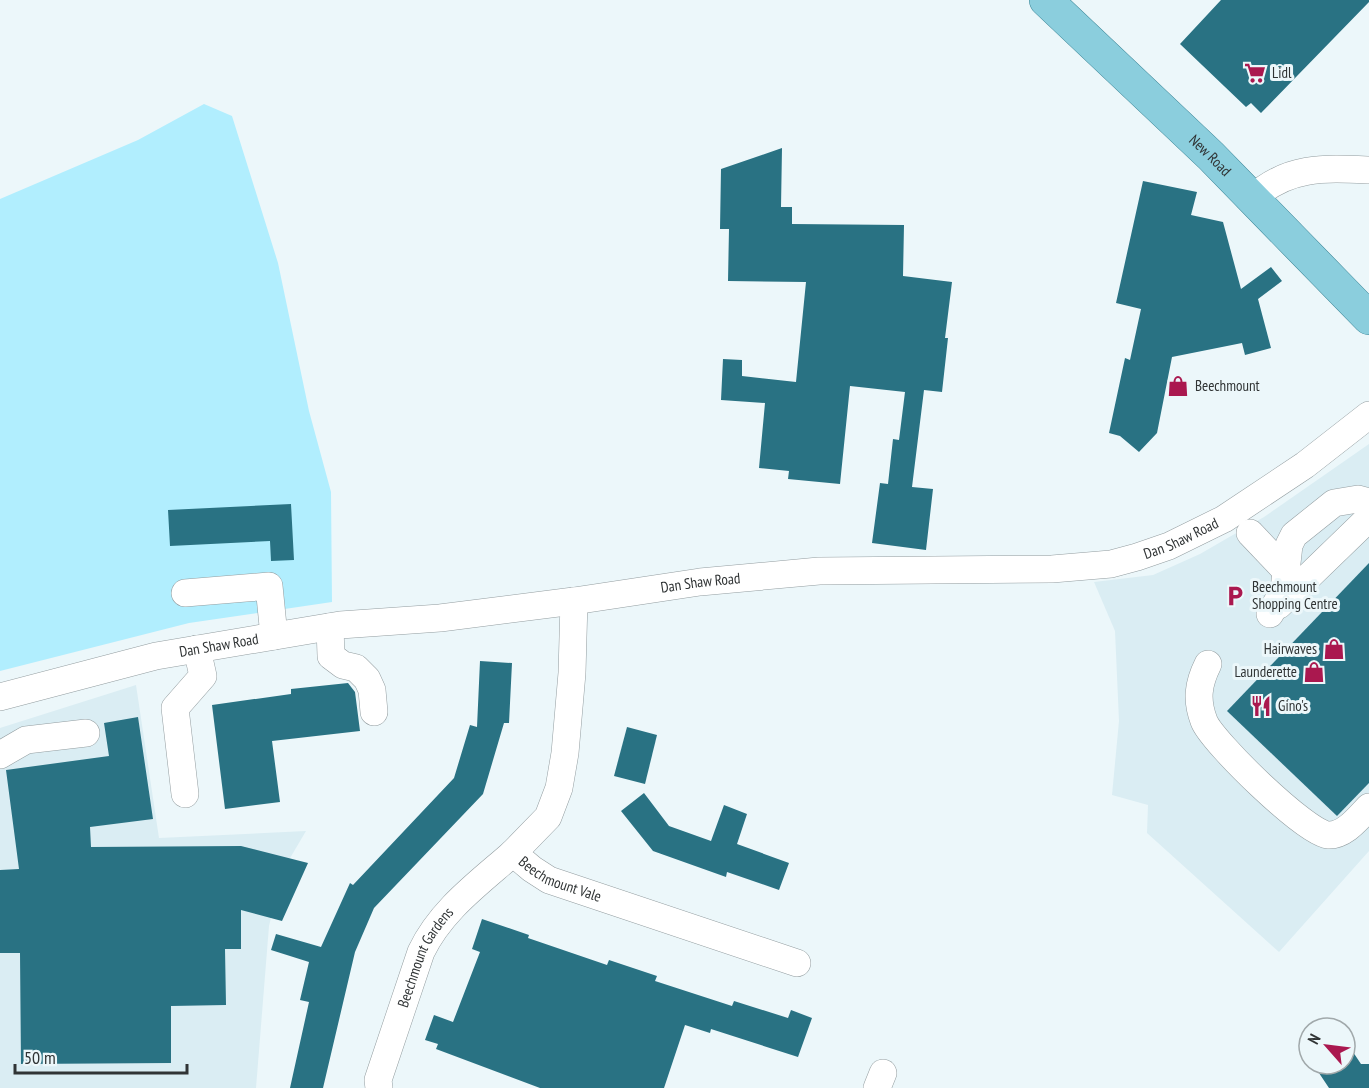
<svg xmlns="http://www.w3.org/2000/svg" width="1369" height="1088" font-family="'PT Sans Narrow',sans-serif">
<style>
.built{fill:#daedf3}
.green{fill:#b1eefe}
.building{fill:#297283}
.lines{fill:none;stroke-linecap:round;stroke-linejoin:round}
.minor-casing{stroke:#939da0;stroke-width:28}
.major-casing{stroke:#398394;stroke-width:34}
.minor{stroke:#fff;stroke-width:27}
.major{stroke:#8bcedd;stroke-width:33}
.labels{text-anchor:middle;stroke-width:6;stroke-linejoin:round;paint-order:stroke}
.poi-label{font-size:15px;fill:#303435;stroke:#ecf7fa;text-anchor:start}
.street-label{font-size:15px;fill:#303435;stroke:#ecf7fa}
</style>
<rect width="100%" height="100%" fill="#ecf7fa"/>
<g class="built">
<polygon points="1369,444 1369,851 1279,952 1147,833 1148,805 1112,795 1119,721 1115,631 1094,582 1153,575 1200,554 1264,517"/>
<polygon points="136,685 159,838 306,831 283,870 269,926 256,1088 0,1088 0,728"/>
</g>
<polygon class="green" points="204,104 232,116 278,263 309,411 331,492 332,602 189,623 0,671 0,199 138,140"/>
<g class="building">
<polygon points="1221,0 1369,0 1369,2 1261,113 1251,103 1246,107 1180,44"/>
<polygon points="782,148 781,207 792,207 792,224 904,225 903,276 952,282 945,338 948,338 942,392 924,390 912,487 933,489 926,550 872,543 880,483 888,484 893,439 899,440 905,392 850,386 840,484 788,479 789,471 759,468 765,403 721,400 723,359 742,360 742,376 796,382 806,282 728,281 729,229 720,229 721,169"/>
<polygon points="1143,181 1197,192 1191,215 1223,222 1241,289 1271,267 1282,281 1258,299 1271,348 1245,355 1242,343 1172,357 1157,433 1139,452 1120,436 1109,433 1125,358 1130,360 1141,309 1116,303"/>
<polygon points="291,504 294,560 271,561 270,541 170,546 168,510"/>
<polygon points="1369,563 1369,783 1337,816 1227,711"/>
<polygon points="480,661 512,663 509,723 504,723 483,794 374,908 355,952 323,1088 290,1088 309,1002 300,1000 309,962 271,950 276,934 321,947 350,883 353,885 454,778 470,725 477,727"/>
<polygon points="348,683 355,692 360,731 272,741 280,802 225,809 212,705 291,694 291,689"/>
<polygon points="138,717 153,819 90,827 91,847 241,846 308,863 282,921 241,910 241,949 225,949 226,1005 171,1006 171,1063 21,1064 20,953 0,953 0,870 19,869 6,770 109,756 104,723"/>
<polygon points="627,727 657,735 645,784 614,776"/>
<polygon points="644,793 669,826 711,841 724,805 747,814 737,844 789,863 779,890 727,872 726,877 653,851 621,811"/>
<polygon points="482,919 529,935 528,938 607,965 609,960 657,976 655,981 732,1006 734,1001 788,1018 791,1010 812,1018 798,1057 711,1029 710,1033 685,1025 664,1088 540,1088 436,1049 438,1044 425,1040 434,1015 453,1022 480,952 472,949"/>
<polygon points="1345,1040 1361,1064 1369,1064 1369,1088 1329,1088 1313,1064 1345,1064"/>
</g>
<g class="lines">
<defs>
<g id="minor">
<path d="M1253 198C1288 166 1324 168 1369 170"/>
<polyline points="1250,533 1286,571"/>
<polyline points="185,593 269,586 274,636"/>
<path id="s1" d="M574 601 572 673 565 753 559 788 548 817 513 853 532 869 549 880 797 963"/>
<polyline points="1279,605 1369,518"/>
<polyline points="1270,614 1284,590 1289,545 1294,535 1334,503 1358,499 1369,502"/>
<polyline points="330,627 331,656 343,665 356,668 367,679 372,690 374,712"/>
<path d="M1208 664C1198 684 1196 700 1204 721 1212 742 1307 834 1328 835 1345 836 1359 817 1369 807"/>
<path id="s2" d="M0 697 156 656 340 625 440 618 574 601 700 582 819 571 1052 569 1111 564 1137 557 1169 546 1224 519 1305 465 1369 415"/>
<polyline points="0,755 26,740 86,733"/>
<polyline points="185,794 175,708 203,676 197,649"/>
<path id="s3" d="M379 1088 378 1080 421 952C441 910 479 883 513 853"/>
<polyline points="877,1088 883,1073"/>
</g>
<g id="major">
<path id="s4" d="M1046 0 1211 156 1369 318"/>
</g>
</defs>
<use href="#minor" class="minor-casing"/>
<use href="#major" class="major-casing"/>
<use href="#minor" class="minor"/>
<use href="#major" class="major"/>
</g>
<defs>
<symbol id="supermarket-bare" viewBox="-9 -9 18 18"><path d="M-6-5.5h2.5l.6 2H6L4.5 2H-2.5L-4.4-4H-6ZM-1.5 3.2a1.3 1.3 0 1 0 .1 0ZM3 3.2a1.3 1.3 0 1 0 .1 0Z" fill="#aa184f" stroke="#ecf7fa" stroke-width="2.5" paint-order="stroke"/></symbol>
<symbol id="shop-bare" viewBox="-9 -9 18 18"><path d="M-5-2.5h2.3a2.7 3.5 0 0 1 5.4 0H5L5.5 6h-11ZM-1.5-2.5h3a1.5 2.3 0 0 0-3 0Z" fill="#aa184f" stroke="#ecf7fa" stroke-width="2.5" paint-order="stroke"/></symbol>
<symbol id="parking-bare" viewBox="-9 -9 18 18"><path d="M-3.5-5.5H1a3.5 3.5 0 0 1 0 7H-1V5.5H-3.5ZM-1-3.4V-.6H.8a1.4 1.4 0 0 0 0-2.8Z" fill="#aa184f" stroke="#ecf7fa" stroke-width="2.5" paint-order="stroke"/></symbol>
<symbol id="restaurant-bare" viewBox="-9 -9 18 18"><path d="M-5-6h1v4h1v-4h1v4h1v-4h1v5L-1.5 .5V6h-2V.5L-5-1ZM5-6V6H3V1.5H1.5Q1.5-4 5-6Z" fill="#aa184f" stroke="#ecf7fa" stroke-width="2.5" paint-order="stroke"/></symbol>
</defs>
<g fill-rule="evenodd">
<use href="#supermarket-bare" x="1240" y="58" width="30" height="30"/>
<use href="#shop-bare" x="1163" y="371" width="30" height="30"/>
<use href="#parking-bare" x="1220" y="581" width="30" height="30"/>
<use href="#shop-bare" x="1319" y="634" width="30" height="30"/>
<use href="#shop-bare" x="1299" y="657" width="30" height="30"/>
<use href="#restaurant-bare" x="1246" y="691" width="30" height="30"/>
</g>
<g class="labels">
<g class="poi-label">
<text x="1272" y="78">Lidl</text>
<text x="1195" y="391">Beechmount</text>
<text x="1252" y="592">Beechmount<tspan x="1252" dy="17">Shopping Centre</tspan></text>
<text x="1317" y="654" text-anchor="end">Hairwaves</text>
<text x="1297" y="677" text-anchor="end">Launderette</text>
<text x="1278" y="711">Gino's</text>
</g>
<g class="street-label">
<text dy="5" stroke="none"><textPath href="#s4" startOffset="226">New Road</textPath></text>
<text dy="5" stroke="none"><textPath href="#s2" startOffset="1197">Dan Shaw Road</textPath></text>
<text dy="5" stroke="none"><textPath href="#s2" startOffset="711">Dan Shaw Road</textPath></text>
<text dy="5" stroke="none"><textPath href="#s2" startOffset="225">Dan Shaw Road</textPath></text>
<text dy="5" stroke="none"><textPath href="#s1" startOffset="324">Beechmount Vale</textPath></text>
<text dy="5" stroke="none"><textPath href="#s3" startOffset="140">Beechmount Gardens</textPath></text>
</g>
</g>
<g transform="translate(1327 1046) rotate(298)"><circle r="28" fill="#ecf7fa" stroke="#a1a9ab" stroke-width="1.5"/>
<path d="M0-4.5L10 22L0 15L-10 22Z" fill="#aa184f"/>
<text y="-9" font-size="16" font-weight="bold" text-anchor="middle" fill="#303435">N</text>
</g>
<path d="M15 1064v9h172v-9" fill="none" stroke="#303435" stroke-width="3"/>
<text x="24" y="1064" font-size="18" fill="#303435" stroke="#ecf7fa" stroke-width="4.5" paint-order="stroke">50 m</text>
</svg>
